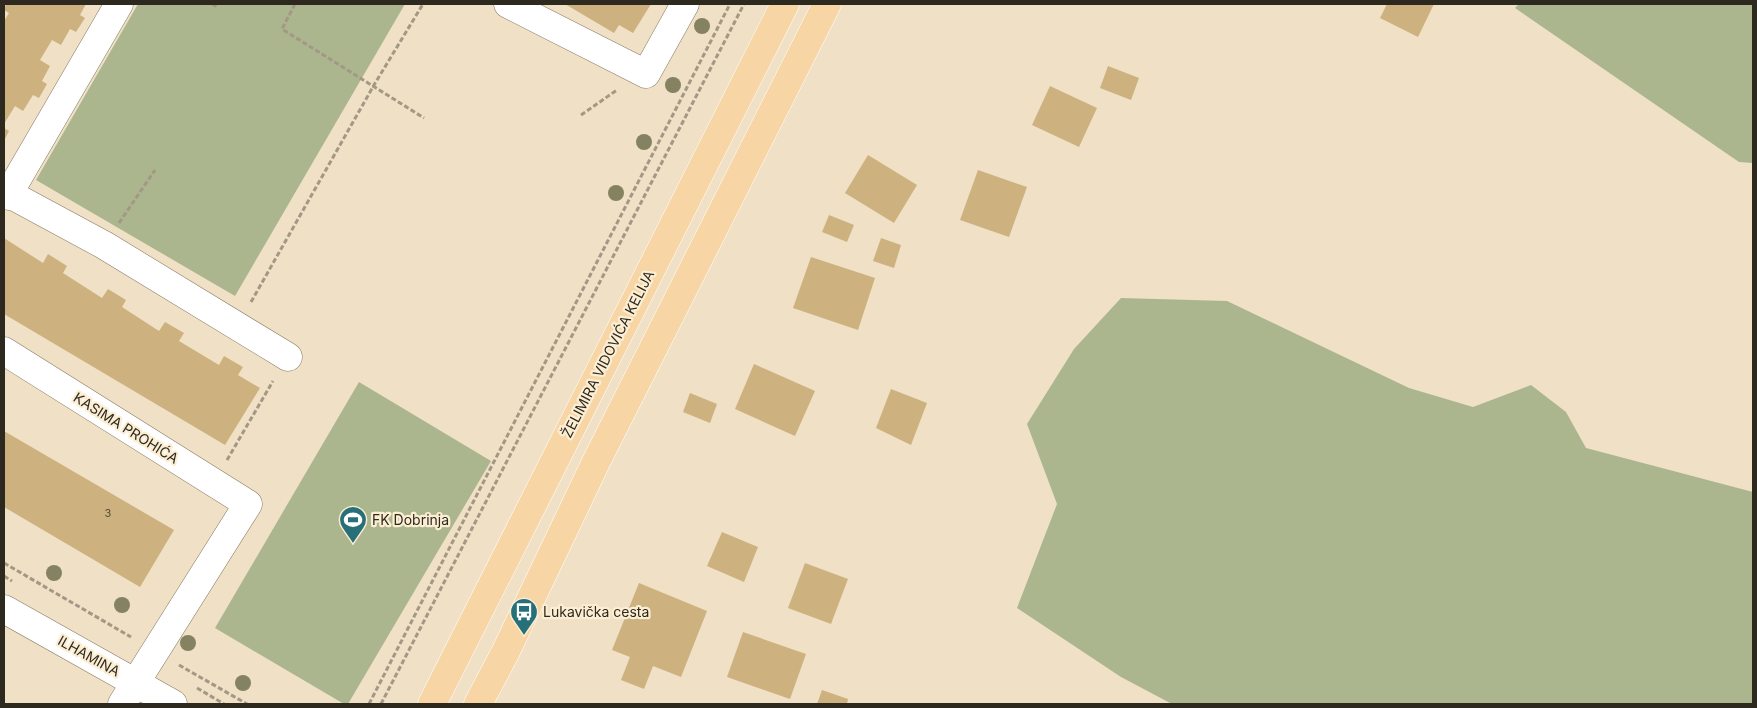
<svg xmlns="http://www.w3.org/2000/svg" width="1757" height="708" font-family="Inter,sans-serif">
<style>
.green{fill:#abb68e}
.building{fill:#cdb27f}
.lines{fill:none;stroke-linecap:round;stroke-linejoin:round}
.minor-casing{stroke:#877a62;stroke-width:29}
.major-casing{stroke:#fff;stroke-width:29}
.path{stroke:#a49885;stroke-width:3;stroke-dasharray:5 2.5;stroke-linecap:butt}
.minor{stroke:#fff;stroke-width:28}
.major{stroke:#f7d5a4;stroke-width:28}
.tree{fill:#848260}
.labels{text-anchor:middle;stroke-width:4.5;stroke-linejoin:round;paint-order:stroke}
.number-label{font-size:11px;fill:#564b37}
.street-label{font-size:14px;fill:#2e291f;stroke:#fceed3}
.poi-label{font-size:14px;fill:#2e291f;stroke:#fceed3;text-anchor:start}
</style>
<rect width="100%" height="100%" fill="#efe0c6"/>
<g class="green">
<polygon points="138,4 405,4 235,296 36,180"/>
<polygon points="1519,4 1753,4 1753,163 1739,162 1515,8"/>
<polygon points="1121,298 1227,301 1409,388 1473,407 1531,385 1566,412 1586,448 1753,492 1753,704 1172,704 1121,677 1017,608 1057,504 1027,424 1074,349"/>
<polygon points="359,382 491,461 348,704 344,704 215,628"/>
</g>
<g class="building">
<polygon points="6,4 86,4 80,15 85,18 76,32 70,29 61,45 52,40 40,60 50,66 42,81 47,84 39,98 33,95 23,111 15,106 4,124 4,21 9,13 4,10"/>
<polygon points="565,4 651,4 633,33 619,25 614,33"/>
<polygon points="1387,4 1434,4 1418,37 1380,18"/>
<polygon points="1108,66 1139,78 1131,100 1100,88"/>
<polygon points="1050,86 1097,108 1079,147 1032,125"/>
<polygon points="4,128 9,131 4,141"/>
<polygon points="868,155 917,185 894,223 845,193"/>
<polygon points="978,170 1027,187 1009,237 960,220"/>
<polygon points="829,215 854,225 847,242 822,232"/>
<polygon points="4,238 43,263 48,254 67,266 63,273 102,298 108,289 126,300 122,307 159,331 165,322 184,333 179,341 219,365 224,356 243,367 238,375 260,388 225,445 4,314"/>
<polygon points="881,238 901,245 894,268 873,261"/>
<polygon points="811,257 875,278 858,330 793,308"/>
<polygon points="754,364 815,391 795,436 735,409"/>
<polygon points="891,389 927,403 911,445 876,428"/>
<polygon points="690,393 717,404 710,423 683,412"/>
<polygon points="4,431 174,530 140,587 4,507"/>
<polygon points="722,532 758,547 744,582 707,566"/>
<polygon points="805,563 848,579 831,624 788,608"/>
<polygon points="639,583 707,611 681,677 653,666 644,689 621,680 630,657 612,650"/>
<polygon points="743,632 806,654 790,699 727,677"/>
<polygon points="822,690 848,699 847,704 817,704"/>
</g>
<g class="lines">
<defs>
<g id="minor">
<polyline points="508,4 646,74 685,4"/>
<polyline points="4,190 16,181 119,4"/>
<polyline points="4,195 15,197 104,245 288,357"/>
<polyline points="4,351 248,504 122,704"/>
<polyline points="4,609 173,704"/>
</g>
<g id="major">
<polyline points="432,704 785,4"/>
<polyline points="478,704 506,651 596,462 827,4"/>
</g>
</defs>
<use href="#minor" class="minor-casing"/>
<use href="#major" class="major-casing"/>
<g class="path">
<polyline points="212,4 217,7"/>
<polyline points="295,4 282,29 424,118"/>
<polyline points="581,115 617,90"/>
<polyline points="119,223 155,170"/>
<polyline points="251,302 374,85 423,4"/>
<polyline points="227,460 273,381"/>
<polyline points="4,563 131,637"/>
<polyline points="4,576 12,581"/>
<polyline points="179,665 247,704"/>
<polyline points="197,688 224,704"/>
<polyline points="369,704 730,4"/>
<polyline points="381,704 744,4"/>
</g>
<use href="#minor" class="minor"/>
<use href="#major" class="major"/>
</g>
<g class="tree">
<circle cx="702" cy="26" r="8"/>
<circle cx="673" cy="85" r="8"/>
<circle cx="644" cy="142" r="8"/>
<circle cx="616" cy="193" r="8"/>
<circle cx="54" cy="573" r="8"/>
<circle cx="122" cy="605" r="8"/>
<circle cx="188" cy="643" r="8"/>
<circle cx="243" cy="683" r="8"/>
</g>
<defs>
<symbol id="stadium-pin" viewBox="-11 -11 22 30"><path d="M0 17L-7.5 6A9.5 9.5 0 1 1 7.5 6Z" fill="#27707a" stroke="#fceed3"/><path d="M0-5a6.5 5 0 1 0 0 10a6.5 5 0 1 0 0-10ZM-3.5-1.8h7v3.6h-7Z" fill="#fff"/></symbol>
<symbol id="bus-pin" viewBox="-11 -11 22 30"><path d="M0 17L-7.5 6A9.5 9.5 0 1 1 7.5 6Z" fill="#27707a" stroke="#fceed3"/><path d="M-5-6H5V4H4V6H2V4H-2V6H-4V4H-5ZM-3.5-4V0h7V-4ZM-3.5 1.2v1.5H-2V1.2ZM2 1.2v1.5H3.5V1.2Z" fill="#fff"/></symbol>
</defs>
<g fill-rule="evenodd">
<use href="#stadium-pin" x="337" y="504" width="32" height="43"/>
<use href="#bus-pin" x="508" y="596" width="32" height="43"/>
</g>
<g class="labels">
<g class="number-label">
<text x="108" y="517">3</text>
</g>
<g class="street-label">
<text transform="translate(608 354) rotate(-63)" y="5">ŽELIMIRA VIDOVIĆA KELIJA</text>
<text transform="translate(126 428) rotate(32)" y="5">KASIMA PROHIĆA</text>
<text transform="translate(89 656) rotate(29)" y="5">ILHAMINA</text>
</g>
<g class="poi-label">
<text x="372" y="525">FK Dobrinja</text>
<text x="543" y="617">Lukavička cesta</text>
</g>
</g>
<rect width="1757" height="708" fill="none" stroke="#2e291f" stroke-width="10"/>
</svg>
